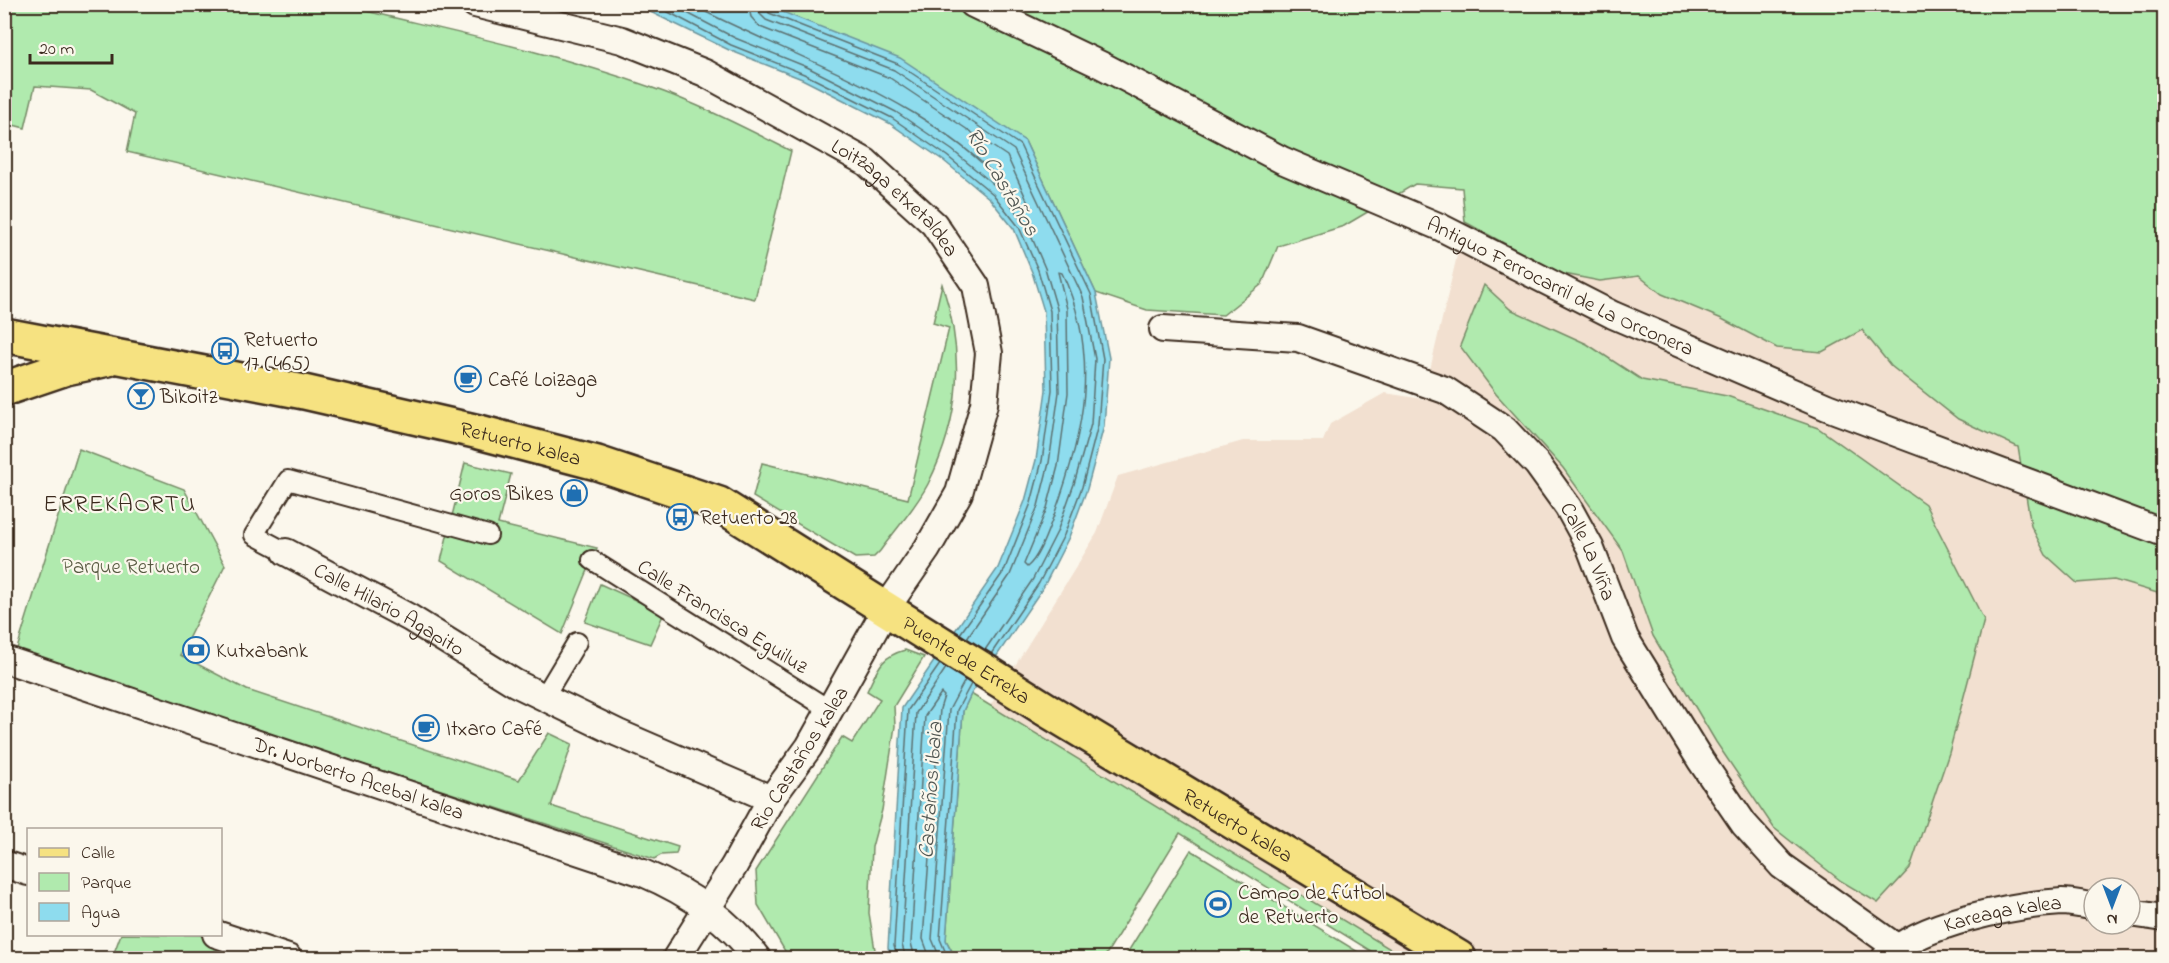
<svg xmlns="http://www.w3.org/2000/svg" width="2169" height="963" font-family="'Indie Flower',sans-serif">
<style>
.built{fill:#f2e0d0;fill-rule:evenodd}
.green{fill:#b0eaae;stroke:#768a66;stroke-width:1.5}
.water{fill:#8edcee;stroke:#6d959b;stroke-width:1.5}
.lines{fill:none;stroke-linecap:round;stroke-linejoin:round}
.shore{stroke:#5c7171;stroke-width:1.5}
.pedestrian-casing{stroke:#3b2a1e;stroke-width:22}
.minor-casing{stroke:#3b2a1e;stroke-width:30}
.primary-casing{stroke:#3b2a1e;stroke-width:38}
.pedestrian{stroke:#fbf7ec;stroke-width:18}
.minor{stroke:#fbf7ec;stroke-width:26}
.primary{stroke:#f6e281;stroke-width:33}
.labels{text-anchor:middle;stroke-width:4.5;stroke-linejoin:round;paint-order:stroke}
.street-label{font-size:21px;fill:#3b2a1e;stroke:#fbf7ec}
.poi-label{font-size:21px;fill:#3b2a1e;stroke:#fbf7ec;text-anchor:start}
.park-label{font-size:21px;fill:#585a42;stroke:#fbf7ec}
.water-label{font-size:22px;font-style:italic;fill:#505652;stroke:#fbf7ec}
.quarter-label{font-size:24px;letter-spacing:1.5px;fill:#3b2a1e;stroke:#fbf7ec}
</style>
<rect width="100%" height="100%" fill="#fbf7ec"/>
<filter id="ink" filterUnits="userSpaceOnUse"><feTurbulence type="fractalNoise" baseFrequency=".0167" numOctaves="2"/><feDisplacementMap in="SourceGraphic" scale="12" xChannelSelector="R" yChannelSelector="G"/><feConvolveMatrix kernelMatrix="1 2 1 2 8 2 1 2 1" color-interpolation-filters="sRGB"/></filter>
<g filter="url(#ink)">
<path class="built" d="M1465 222 1559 273 1600 281 1639 276 1662 294 1722 319 1777 348 1822 352 1862 330 1891 366 1958 419 2018 447 2031 526 2046 555 2077 583 2114 580 2164 595V958H1405L990 706 1097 533 1118 476 1243 441H1323L1330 424 1385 393 1423 399ZM2094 888H2130V924H2094Z"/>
<g class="green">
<path d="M337 4C442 30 549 51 650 87 699 104 745 128 791 151L755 299 127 152 135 114 91 90 35 86 25 128 5 123V5Z"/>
<polygon points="765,5 2164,5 2164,595 2114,580 2077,583 2046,555 2031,526 2018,447 1958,419 1891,366 1862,330 1822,352 1777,348 1722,319 1662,294 1639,276 1600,281 1559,273 1465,222 1462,188 1415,184 1344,226 1278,246 1262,284 1223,315 1147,310 1096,293 1025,141"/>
<path d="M942 284C965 353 961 418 928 484 916 507 896 529 880 551L874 557 855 558 753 497 762 463 908 499 949 328 933 323Z"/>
<polygon points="1484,285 1510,309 1587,344 1642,380 1727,396 1818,428 1925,504 1984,620 1949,753 1910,868 1878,903 1841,881 1774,828 1716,742 1653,636 1623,551 1563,468 1496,394 1460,346"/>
<polygon points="79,449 184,489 225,565 180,655 247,690 519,780 549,733 572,744 551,806 678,847 676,854 661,855 654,859 16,652"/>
<polygon points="465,463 511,474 498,524 597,548 562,634 441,561"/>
<polygon points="600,584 664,613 650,644 585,622"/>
<path d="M905 650 924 657 894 706 895 726 882 810 872 847 869 913 876 956 870 958H789L758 905 756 871 842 737 852 743 880 699 867 691C878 669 880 657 905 650Z"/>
<polygon points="971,694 1405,958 1382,958 1180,833 1104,958 956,958 946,940 963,711"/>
<polygon points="1191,850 1368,958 1124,958"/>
<polygon points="121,934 200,935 271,958 112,958"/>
</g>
<polygon class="water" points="636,5 765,5 900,58 1025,141 1096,293 1109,358 1104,426 1087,489 1069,537 1044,586 971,694 963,711 946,940 955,958 893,958 888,948 902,708 998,568 1025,501 1036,460 1046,390 1044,311 1032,272 1014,229 990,199 944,161 889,123 802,79 729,50"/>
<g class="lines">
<g class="shore">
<polyline points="653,4 731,45 804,74 892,118 947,156 993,194 1019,227 1038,270 1050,311 1052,390 1042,461 1031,503 1004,571 960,634"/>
<polyline points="670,4 735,38 807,67 896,112 952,150 998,188 1026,224 1045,268 1057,309 1059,392 1049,463 1038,506 1010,575 967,638"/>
<path d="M690 4C807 65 939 100 1025 208L1030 207 1007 156 890 78 760 27 751 17 748 4"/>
<polyline points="757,4 760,14 766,20 894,70 1014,150 1083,297 1095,359 1091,424 1074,484 1057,532 1033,579 985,650"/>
<polyline points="765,4 769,13 898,64 1020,145 1091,294 1103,359 1098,425 1082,487 1064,535 1039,583 991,654"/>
<path d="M1058 272 1062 273C1101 355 1084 433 1054 515 1048 530 1039 558 1027 567L1024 564 1047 508 1058 466 1068 393 1067 309Z"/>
<polyline points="898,958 894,946 908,710 940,664"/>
<polyline points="906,958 902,945 916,713 946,668"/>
<polyline points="915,958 911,943 925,716 941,693 944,696 940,709 923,939 930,958"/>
<polyline points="940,958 932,939 949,710 965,680"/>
<polyline points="948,958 940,939 957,710 971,684"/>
</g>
<defs>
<g id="pedestrian">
<polyline points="286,552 254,535 288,480 488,535"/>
<polyline points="592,560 830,710"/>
<polyline points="544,697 577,642"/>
</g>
<g id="minor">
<path id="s1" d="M475 4 622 40 705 73 866 162 934 224 976 286 989 353 984 404 959 493 927 549 887 607 809 747 771 799 734 866 676 958"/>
<path id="s2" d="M973 4 1101 65 1282 160 1440 227 1613 315 1827 407 2164 533"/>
<path id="s3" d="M1163 329 1298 338 1445 390 1504 429 1537 464 1568 507 1590 547 1625 638 1701 761 1744 824 1782 866 1896 947"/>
<path id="s4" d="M286 552 410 618 515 683 618 733 771 799"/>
<path id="s5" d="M4 659 643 873C688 892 728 919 757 958"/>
<polyline points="4,864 28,872"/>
<polyline points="2130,913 2164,918"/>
<polyline points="216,934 288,958"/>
<path id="s6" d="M1885 958C1921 923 2012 905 2062 902 2072 902 2084 905 2094 907"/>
</g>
<g id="primary">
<path id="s7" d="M4 335 304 392 479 432 597 463 719 504 1047 710 1459 958"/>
<polyline points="4,389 66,368 108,359"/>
</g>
</defs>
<use href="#pedestrian" class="pedestrian-casing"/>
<use href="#minor" class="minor-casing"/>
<use href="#primary" class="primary-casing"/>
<use href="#pedestrian" class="pedestrian"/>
<use href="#minor" class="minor"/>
<use href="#primary" class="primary"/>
</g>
</g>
<defs>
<symbol id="bus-ring" viewBox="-11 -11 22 22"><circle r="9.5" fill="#fbf7ec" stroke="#1f6fb2" stroke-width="1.5"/><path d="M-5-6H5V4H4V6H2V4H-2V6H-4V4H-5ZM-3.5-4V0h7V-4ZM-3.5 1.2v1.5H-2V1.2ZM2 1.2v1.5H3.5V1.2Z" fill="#1f6fb2"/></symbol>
<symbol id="cafe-ring" viewBox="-11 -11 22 22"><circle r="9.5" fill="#fbf7ec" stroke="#1f6fb2" stroke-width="1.5"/><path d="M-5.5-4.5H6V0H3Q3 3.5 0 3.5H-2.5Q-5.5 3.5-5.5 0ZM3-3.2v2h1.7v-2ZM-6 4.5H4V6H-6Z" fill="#1f6fb2"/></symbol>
<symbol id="bar-ring" viewBox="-11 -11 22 22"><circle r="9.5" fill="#fbf7ec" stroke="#1f6fb2" stroke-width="1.5"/><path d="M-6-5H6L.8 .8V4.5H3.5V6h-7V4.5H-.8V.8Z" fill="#1f6fb2"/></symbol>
<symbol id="shop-ring" viewBox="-11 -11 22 22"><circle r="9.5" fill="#fbf7ec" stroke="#1f6fb2" stroke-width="1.5"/><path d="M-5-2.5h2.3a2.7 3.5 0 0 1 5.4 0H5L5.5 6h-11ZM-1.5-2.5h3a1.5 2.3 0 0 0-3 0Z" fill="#1f6fb2"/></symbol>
<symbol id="bank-ring" viewBox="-11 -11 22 22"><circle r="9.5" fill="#fbf7ec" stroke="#1f6fb2" stroke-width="1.5"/><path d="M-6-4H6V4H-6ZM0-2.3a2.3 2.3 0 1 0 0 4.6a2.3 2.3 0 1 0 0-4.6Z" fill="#1f6fb2"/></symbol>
<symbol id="stadium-ring" viewBox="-11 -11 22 22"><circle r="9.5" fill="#fbf7ec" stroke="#1f6fb2" stroke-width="1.5"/><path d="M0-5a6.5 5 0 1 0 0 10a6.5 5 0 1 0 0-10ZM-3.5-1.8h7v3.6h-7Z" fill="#1f6fb2"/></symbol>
</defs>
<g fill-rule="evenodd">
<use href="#bus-ring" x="210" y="336" width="30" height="30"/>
<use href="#cafe-ring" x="453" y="364" width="30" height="30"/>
<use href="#bar-ring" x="126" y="381" width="30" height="30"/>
<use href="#shop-ring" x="559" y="478" width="30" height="30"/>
<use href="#bus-ring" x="665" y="502" width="30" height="30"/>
<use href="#bank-ring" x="181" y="635" width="30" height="30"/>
<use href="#cafe-ring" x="411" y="713" width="30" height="30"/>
<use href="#stadium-ring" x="1203" y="889" width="30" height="30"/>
</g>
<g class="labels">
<g class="street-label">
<text dy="7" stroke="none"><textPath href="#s1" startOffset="470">Loitzaga etxetaldea</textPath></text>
<text dy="7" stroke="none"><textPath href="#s2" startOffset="652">Antiguo Ferrocarril de La Orconera</textPath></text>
<text dy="7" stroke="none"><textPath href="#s7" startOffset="528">Retuerto kalea</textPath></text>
<text dy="7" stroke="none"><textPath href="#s3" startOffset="512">Calle La Viña</textPath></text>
<text dy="7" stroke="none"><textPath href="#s4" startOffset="118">Calle Hilario Agapito</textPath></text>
<text transform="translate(723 616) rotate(32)" y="7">Calle Francisca Eguiluz</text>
<text dy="7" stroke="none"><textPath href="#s7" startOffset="1028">Puente de Erreka</textPath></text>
<text transform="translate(799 758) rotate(-58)" y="7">Rio Castaños kalea</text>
<text dy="7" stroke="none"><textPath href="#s5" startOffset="374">Dr. Norberto Acebal kalea</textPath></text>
<text dy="7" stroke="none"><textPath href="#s7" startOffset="1346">Retuerto kalea</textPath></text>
<text dy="7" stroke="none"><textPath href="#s6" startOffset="128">Kareaga kalea</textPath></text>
</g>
<g class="poi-label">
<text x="244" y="346">Retuerto<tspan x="244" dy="24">17 (465)</tspan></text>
<text x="488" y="386">Café Loizaga</text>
<text x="160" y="403">Bikoitz</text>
<text x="554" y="500" text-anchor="end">Goros Bikes</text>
<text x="700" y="524">Retuerto 28</text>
<text x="216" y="657">Kutxabank</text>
<text x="446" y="735">Itxaro Café</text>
<text x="1238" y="899">Campo de fútbol<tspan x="1238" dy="24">de Retuerto</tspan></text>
</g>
<g class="park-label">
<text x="131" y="573">Parque Retuerto</text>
</g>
<g class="water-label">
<text transform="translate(1004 181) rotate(59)" y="8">Río Castaños</text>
<text transform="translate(929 790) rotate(-86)" y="8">Castaños ibaia</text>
</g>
<g class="quarter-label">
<text x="120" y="511">ERREKAORTU</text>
</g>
</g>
<rect width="2169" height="963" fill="none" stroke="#fbf7ec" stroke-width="24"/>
<rect x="12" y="12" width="2145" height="939" fill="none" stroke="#3b2a1e" stroke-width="2" filter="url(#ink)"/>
<rect x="27" y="828" width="195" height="108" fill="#fbf7ec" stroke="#aea59a" stroke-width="1.5"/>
<rect x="39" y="848" width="30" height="9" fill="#f6e281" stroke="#aea59a" stroke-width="1.5"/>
<text x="81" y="858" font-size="18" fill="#3b2a1e">Calle</text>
<rect x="39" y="873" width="30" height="18" fill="#b0eaae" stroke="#aea59a" stroke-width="1.5"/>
<text x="81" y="888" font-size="18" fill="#3b2a1e">Parque</text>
<rect x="39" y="903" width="30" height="18" fill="#8edcee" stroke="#aea59a" stroke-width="1.5"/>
<text x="81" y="918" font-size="18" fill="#3b2a1e">Agua</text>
<g transform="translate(2112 906) rotate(180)"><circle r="28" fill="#fbf7ec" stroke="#aea59a" stroke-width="1.5"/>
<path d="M0-4.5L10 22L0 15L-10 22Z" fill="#1f6fb2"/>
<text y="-9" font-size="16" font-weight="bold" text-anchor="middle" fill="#3b2a1e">N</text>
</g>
<path d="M30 54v9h82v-9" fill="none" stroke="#3b2a1e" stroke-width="3"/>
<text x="39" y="54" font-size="18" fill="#3b2a1e" stroke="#fbf7ec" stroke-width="4.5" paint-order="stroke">20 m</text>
</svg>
